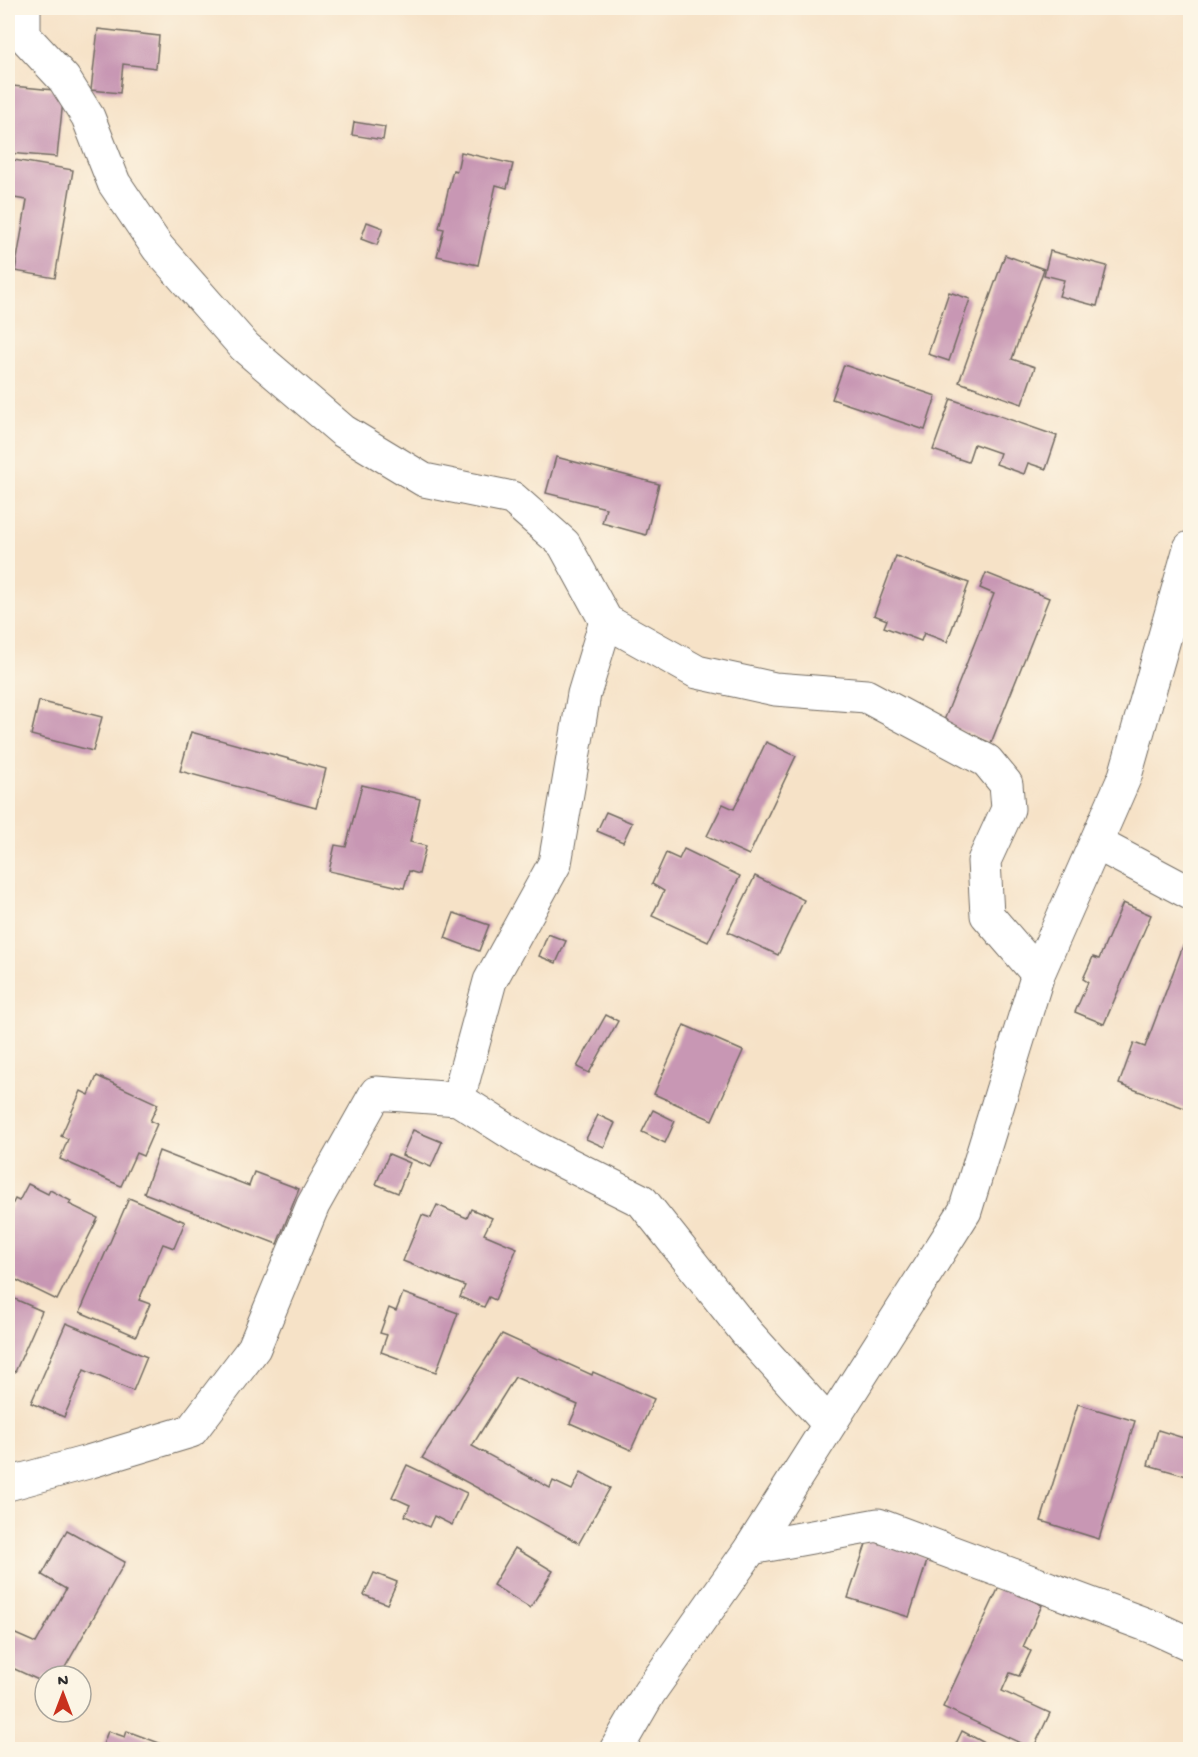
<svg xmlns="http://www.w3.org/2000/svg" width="1198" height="1757" font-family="'Gochi Hand',sans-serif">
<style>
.building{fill:#c897b4}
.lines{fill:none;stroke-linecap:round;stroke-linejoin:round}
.minor-casing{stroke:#726b62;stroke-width:35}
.minor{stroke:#fff;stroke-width:33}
</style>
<rect width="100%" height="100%" fill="#fcf5e5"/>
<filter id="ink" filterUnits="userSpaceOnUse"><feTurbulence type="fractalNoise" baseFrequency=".0167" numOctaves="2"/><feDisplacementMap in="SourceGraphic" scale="12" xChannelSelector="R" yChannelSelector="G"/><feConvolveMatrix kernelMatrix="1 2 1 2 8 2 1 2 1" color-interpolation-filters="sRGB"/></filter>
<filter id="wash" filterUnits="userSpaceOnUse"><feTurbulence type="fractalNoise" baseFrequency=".008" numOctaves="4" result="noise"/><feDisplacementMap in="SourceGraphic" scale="24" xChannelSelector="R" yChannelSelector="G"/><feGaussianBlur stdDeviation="1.35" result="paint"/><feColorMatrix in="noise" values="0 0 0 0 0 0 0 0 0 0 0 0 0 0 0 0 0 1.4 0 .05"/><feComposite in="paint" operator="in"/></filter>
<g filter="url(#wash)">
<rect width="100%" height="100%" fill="#f6e2c7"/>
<g id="blocks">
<g class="building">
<polygon points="98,29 159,36 156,68 123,64 120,93 91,90"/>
<polygon points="12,86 64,91 57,157 8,153"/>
<polygon points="354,122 385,127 383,140 352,135"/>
<polygon points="461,152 513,164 507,188 496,185 478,265 437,256 444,229 439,228 453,170 457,171"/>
<polygon points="8,159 73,170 55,278 15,271 27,200 8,197"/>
<polygon points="367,222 383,228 377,245 361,239"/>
<polygon points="1050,251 1107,266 1097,306 1059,296 1064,280 1044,275"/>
<polygon points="1005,255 1044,269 1012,359 1035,367 1022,404 959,382"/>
<polygon points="949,292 970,299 949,361 928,354"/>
<polygon points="844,365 936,396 925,430 832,399"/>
<polygon points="951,399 1057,436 1046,469 1028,463 1024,474 996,464 1000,453 974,444 968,462 933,450"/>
<polygon points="556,457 659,484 646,535 602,523 606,508 546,493"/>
<polygon points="896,556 969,583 947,642 924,633 921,641 884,627 887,620 874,615"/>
<polygon points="986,573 1049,598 991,743 943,723 994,594 980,588"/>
<polygon points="39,701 102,717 93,751 31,735"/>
<polygon points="191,732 326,769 316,808 180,771"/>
<polygon points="766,742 796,756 749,855 707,836 723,804 734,809"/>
<polygon points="362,785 420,799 410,842 426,846 419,874 409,871 404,888 329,871 335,845 346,847"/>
<polygon points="606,812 632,823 623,842 597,831"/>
<polygon points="684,849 740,876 708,942 652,916 664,891 652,884 666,853 679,859"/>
<polygon points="755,876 804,900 778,955 728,932"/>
<polygon points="1123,903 1151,915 1104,1024 1075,1012 1088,982 1083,979 1093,957 1099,959"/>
<polygon points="454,913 489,925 479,951 445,938"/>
<polygon points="548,934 566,941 556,963 539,956"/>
<polygon points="1183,946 1190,949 1190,1110 1119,1084 1134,1043 1145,1047"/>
<polygon points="606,1015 618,1021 589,1073 577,1067"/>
<polygon points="684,1025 743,1051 712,1120 654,1094"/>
<polygon points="97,1076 158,1104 150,1121 157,1124 143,1156 136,1153 121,1186 60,1159 68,1139 61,1136 81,1091 89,1095"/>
<polygon points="653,1110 675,1121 665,1143 642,1132"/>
<polygon points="598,1115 615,1123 604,1147 586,1139"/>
<polygon points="413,1130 442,1142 431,1167 402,1155"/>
<polygon points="159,1151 249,1186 254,1172 299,1189 277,1244 144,1193"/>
<polygon points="389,1154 410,1163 398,1193 376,1184"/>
<polygon points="28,1184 48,1194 50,1190 71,1201 69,1204 98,1218 57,1300 8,1276 8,1213 15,1199 19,1201"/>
<polygon points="129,1198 185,1222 174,1248 163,1244 139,1300 150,1304 136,1336 80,1312"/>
<polygon points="437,1205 467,1218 471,1209 492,1218 484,1234 517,1248 495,1300 489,1297 484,1307 460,1297 465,1286 403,1261 422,1215 431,1218"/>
<polygon points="403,1293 458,1313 436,1372 381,1352 387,1335 380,1333 389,1308 396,1311"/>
<polygon points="8,1296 42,1311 15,1372 8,1369"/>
<polygon points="66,1323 147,1357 133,1391 84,1370 64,1417 31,1403"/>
<polygon points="502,1334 592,1375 593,1372 654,1399 631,1450 570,1423 578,1405 515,1377 472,1446 550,1488 553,1481 572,1490 581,1472 610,1488 579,1543 422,1458"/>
<polygon points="1078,1404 1135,1421 1099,1539 1041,1521"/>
<polygon points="1158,1430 1190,1440 1190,1477 1148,1465"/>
<polygon points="407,1465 467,1493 452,1525 434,1516 429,1527 405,1516 410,1505 392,1497"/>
<polygon points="67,1530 125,1562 60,1676 45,1676 45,1683 8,1666 8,1638 11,1632 36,1643 66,1589 42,1575"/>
<polygon points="868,1538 928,1558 909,1617 848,1598"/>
<polygon points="515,1548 553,1571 530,1608 493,1585"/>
<polygon points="374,1573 397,1582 387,1604 364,1595"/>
<polygon points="1000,1585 1042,1605 1023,1647 1031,1651 1019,1676 1010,1673 1002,1691 1050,1713 1033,1749 943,1707"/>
<polygon points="108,1731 125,1737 127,1731 178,1750 101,1750"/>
<polygon points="962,1731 998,1750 953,1750"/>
</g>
</g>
</g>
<g filter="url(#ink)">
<use href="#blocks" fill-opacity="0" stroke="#726b62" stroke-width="1.5"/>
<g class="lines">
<defs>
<g id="minor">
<polyline points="24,8 24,36 64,79 88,117 114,183 158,248 245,347 343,431 424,480 512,498 564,544 606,621 697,672 775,689 866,696 987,761 1006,784 1008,809 984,861 987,915 1038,974"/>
<polyline points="1096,843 1190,893"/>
<polyline points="458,1099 490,981 555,863 584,694 606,621"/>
<polyline points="8,1484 88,1462 191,1431 254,1348 313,1205 376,1093 458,1099 532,1146 642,1201 747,1333 829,1424"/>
<polyline points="751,1548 878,1525 1155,1628 1190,1644"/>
<polyline points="616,1750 649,1693 751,1548 965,1211 1038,974 1125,776 1190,548"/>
</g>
</defs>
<use href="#minor" class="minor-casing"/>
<use href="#minor" class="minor"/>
</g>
</g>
<rect width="1198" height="1757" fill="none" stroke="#fcf5e5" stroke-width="30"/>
<g transform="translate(63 1694)"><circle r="28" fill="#fcf5e5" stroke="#a8a49b" stroke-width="1.5"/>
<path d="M0-4.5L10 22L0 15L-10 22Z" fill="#c8321e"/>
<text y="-9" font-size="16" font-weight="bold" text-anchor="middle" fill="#2b2b2b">N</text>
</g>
</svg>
